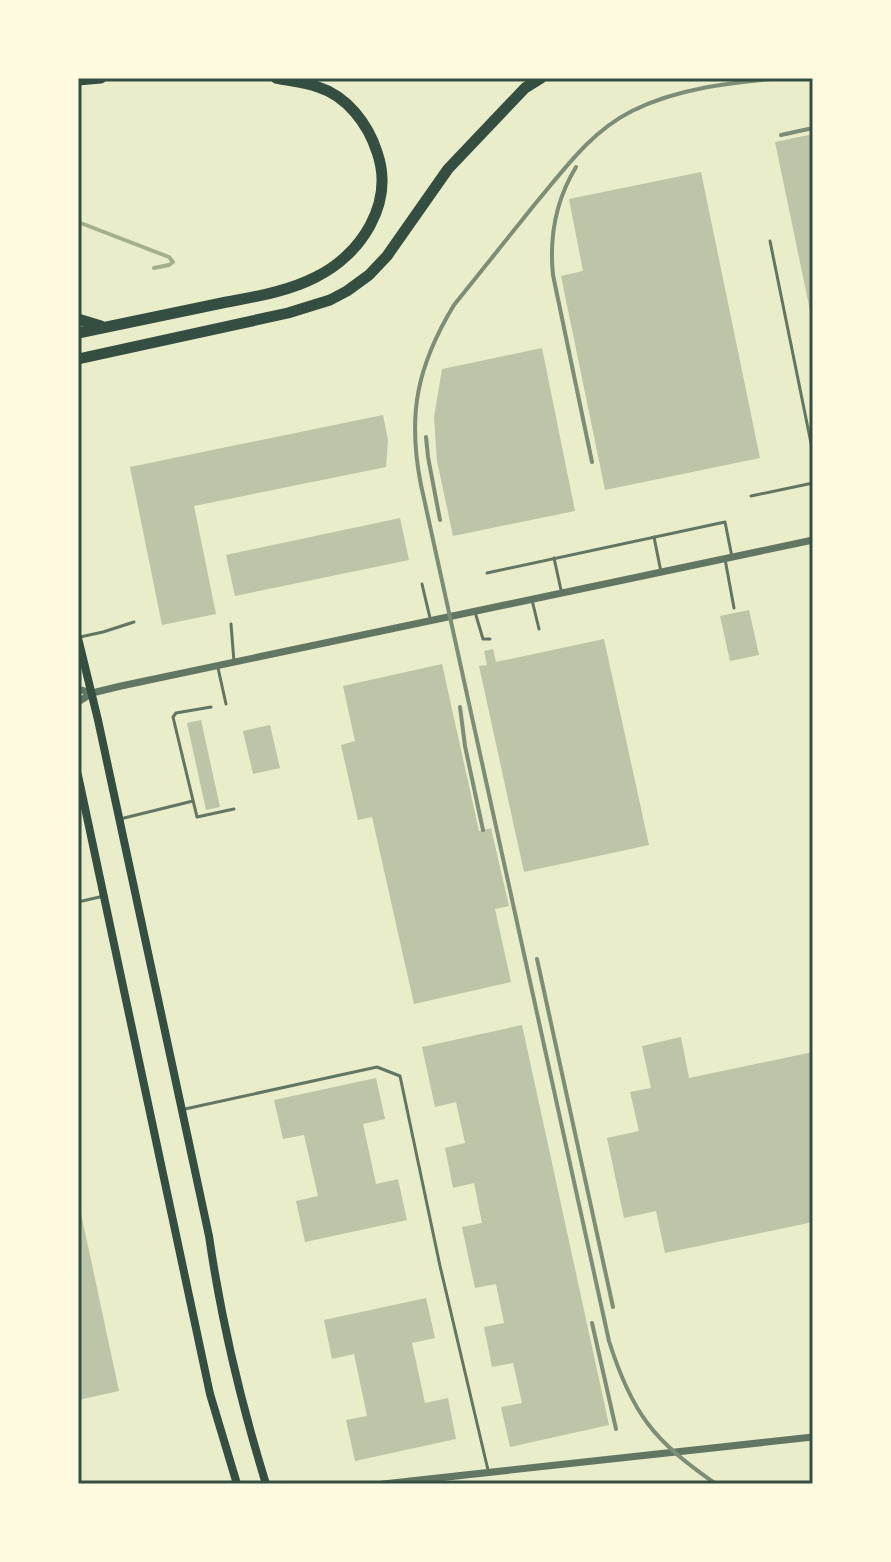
<svg xmlns="http://www.w3.org/2000/svg" width="891" height="1562" font-family="Karla,sans-serif">
<style>
.lines{fill:none;stroke-linecap:round;stroke-linejoin:round}
.stream{stroke:#a3b18a;stroke-width:4}
.building{fill:#bcc5a7}
.service{stroke:#617663;stroke-width:3}
.tertiary{stroke:#617663;stroke-width:7}
.secondary{stroke:#344e41;stroke-width:8}
.motorway{stroke:#344e41;stroke-width:11}
.rail{stroke:#7c8e77;stroke-width:4}
.neatline{fill:none;stroke:#344e41;stroke-width:3}
</style>
<rect width="100%" height="100%" fill="#e9edc9"/>
<g class="lines">
<polyline class="stream" points="78,222 169,257 173,262 169,265 154,268"/>
</g>
<g class="building">
<polygon points="813,134 813,320 812,320 775,142"/>
<polygon points="701,172 760,458 605,490 561,276 583,271 569,199"/>
<polygon points="542,348 575,511 453,536 437,461 434,417 442,369"/>
<polygon points="383,415 388,440 386,467 194,506 216,614 162,625 130,467"/>
<polygon points="400,518 409,560 235,596 226,555"/>
<polygon points="749,610 759,655 730,661 720,616"/>
<polygon points="604,639 649,845 524,872 479,666 487,665 484,651 493,649 496,662"/>
<polygon points="442,664 479,831 491,828 509,906 495,909 511,982 414,1004 372,817 358,820 341,745 355,741 343,686"/>
<polygon points="201,720 220,807 206,810 187,723"/>
<polygon points="270,725 280,768 253,774 243,731"/>
<polygon points="522,1025 609,1425 510,1447 501,1407 522,1403 513,1363 492,1367 484,1327 504,1323 496,1284 475,1288 462,1227 482,1223 474,1183 453,1188 445,1148 465,1143 456,1102 435,1107 422,1047"/>
<polygon points="681,1037 689,1078 813,1052 813,1222 665,1253 656,1211 624,1218 607,1138 639,1131 630,1092 651,1088 642,1046"/>
<polygon points="376,1078 385,1119 363,1124 376,1184 398,1179 407,1220 305,1242 296,1201 318,1196 304,1135 283,1139 274,1100"/>
<polygon points="79,1204 119,1391 78,1400 78,1205"/>
<polygon points="426,1298 435,1338 412,1343 425,1403 448,1398 456,1439 355,1461 346,1420 367,1416 354,1354 332,1359 324,1320"/>
</g>
<g class="lines">
<g class="service">
<polyline points="770,241 813,453"/>
<polyline points="751,496 813,483"/>
<polyline points="654,537 661,572"/>
<polyline points="554,558 561,590"/>
<polyline points="725,559 734,608"/>
<polyline points="487,573 725,522 732,557"/>
<polyline points="422,584 430,618"/>
<polyline points="532,600 539,629"/>
<polyline points="475,612 483,639 490,639"/>
<polyline points="231,624 234,662"/>
<polyline points="80,637 103,632 134,622"/>
<polyline points="218,668 226,704"/>
<polyline points="211,707 176,713 173,717 197,817 234,809"/>
<polyline points="120,819 193,801"/>
<polyline points="78,902 104,896"/>
<polyline points="185,1109 377,1067 400,1076 440,1266 488,1470"/>
</g>
<g class="tertiary">
<polyline points="78,689 92,693"/>
<polyline points="78,702 92,693 121,686 813,540"/>
<polyline points="383,1484 813,1437"/>
</g>
<g class="secondary">
<path d="M78 638 98 720 209 1236C221 1319 241 1403 266 1484"/>
<polyline points="78,775 210,1394 237,1484"/>
</g>
<g class="motorway">
<polyline points="78,80 101,78"/>
<polyline points="78,319 101,326"/>
<path d="M78 333C126 323 174 313 222 303 253 297 287 292 316 277 361 255 395 203 377 152 368 124 347 96 318 87 304 82 290 81 276 78"/>
<polyline points="78,359 288,313 330,300 347,291 369,275 387,256 448,169 525,88 541,78"/>
</g>
<g class="rail">
<polyline points="781,135 813,128"/>
<path d="M576 167C556 200 549 236 553 275L592 462"/>
<polyline points="426,437 428,457 440,520"/>
<polyline points="460,707 465,746 483,830"/>
<polyline points="537,959 613,1307"/>
<polyline points="592,1323 616,1429"/>
<path d="M716 1484C654 1441 632 1414 609 1341L421 485C407 415 417 366 454 305 481 271 508 238 535 204 564 170 590 132 632 111 678 88 729 83 780 78"/>
</g>
</g>
<rect width="891" height="1562" fill="none" stroke="#fefae0" stroke-width="160"/>
<rect x="80" y="80" width="731" height="1402" class="neatline"/>
</svg>
